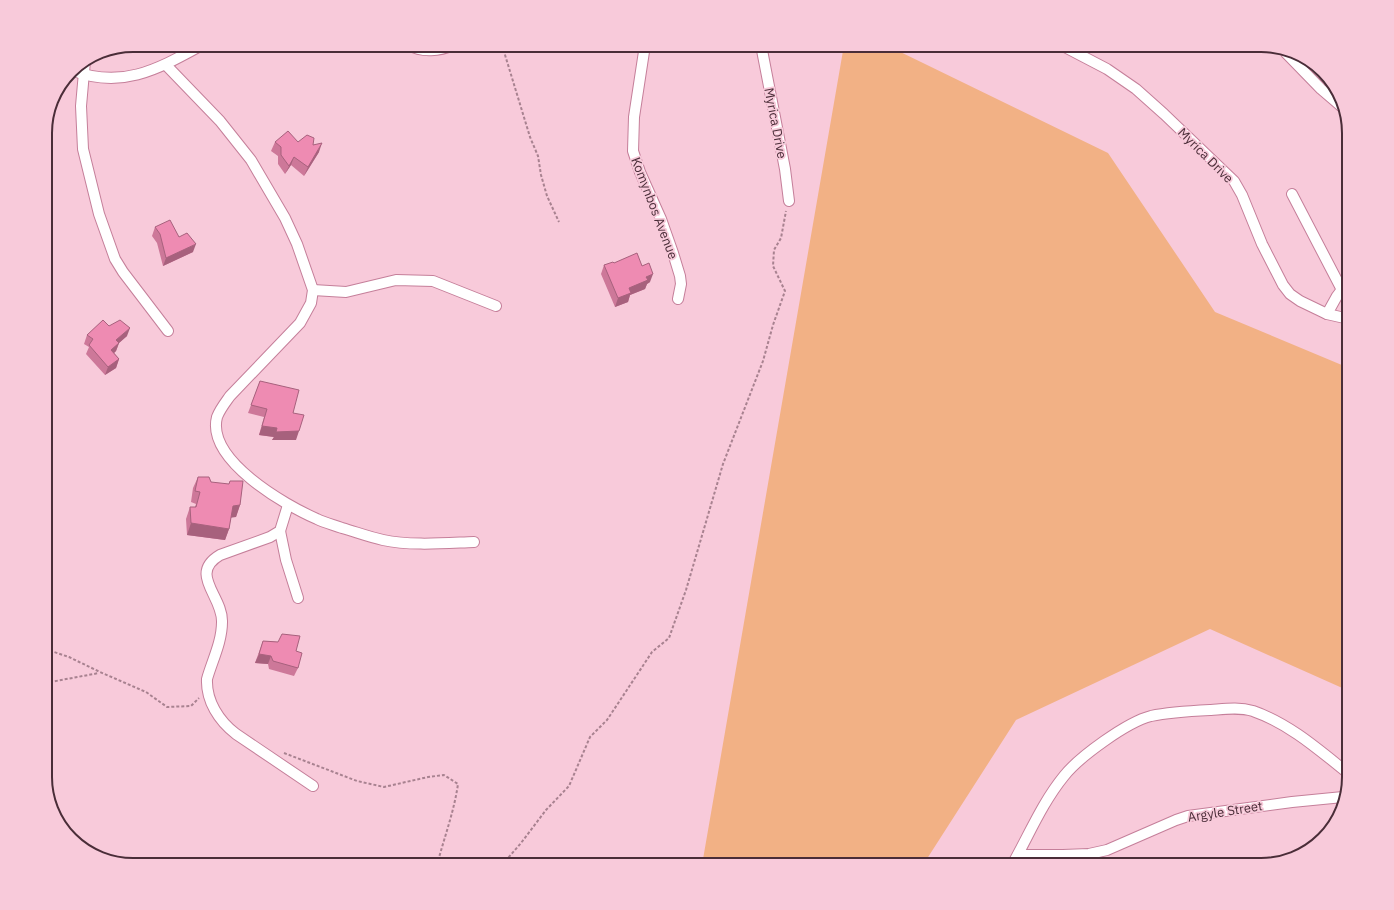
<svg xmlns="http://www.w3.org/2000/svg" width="1394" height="910" font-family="'IBM Plex Sans',sans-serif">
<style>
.green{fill:#f2b185}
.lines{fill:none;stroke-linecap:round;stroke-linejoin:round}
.street-casing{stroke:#c57f9a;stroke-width:12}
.path{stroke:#a88290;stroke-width:2;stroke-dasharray:3 2;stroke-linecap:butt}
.street{stroke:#fff;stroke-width:10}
.wall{fill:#cd7899}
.shaded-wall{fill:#a7617d}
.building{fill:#ee8bb2;stroke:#a7617d}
.labels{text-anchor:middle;stroke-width:3.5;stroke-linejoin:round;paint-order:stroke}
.street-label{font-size:13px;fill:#4a2d38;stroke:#f8cada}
.rim{fill:none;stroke:#4a2d38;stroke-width:2}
</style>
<rect width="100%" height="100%" fill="#f8cada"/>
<polygon class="green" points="844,45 886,45 1108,153 1215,312 1349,368 1349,691 1210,629 1016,720 923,865 702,865"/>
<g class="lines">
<defs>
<g id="street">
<path d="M409 45C422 53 440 51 453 45"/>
<polyline points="645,45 634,117 633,151 640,172 661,219 673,253 680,276 681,284 678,299"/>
<polyline points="761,45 785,169 789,201"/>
<polyline points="1061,45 1107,69 1136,89 1164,114 1234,181 1242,195 1262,244 1283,285 1290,294 1300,301 1327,314 1349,319"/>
<polyline points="1286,53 1321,89 1342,107"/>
<polyline points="85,61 81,106 83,149 99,214 115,259 123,272 168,331"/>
<path d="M166 65 220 121 251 160 285 218 297 244 313 290 311 303 300 323 230 396C225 403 220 409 217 417 206 460 285 505 317 519 325 523 334 525 342 528 356 532 369 537 383 540 411 546 446 543 474 542"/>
<path d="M71 70C122 90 158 69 202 45"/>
<polyline points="1292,194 1342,290"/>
<polyline points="313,290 346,292 396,280 433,281 496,306"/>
<polyline points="1327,314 1337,296 1349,280"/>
<path d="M288 505 280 531 270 537 220 555C188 574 223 596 222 622 222 642 212 661 207 679 206 701 219 721 236 734L313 786"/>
<polyline points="280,531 286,560 298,598"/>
<polyline points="1018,855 1063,855 1089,854 1107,850 1176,820 1188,816 1292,802 1343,797"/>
<path d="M1012 865C1029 835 1042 803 1064 776 1079 757 1127 722 1151 716 1170 712 1191 711 1211 710 1225 709 1239 707 1253 711 1290 724 1319 750 1349 774"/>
</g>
</defs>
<use href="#street" class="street-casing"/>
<g class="path">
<polyline points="502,45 530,137 538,156 541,175 547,196 559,222"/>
<polyline points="45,649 69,657 100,672 146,692 167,707 191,706 199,698"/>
<polyline points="45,683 99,673"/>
<path d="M284 753 357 781 384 787 428 777 444 775 458 784C454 812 444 838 437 865"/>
<polyline points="502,865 521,843 546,810 569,786 590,737 607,720 652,652 669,638 686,590 723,464 763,361 773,325 785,291 773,266 774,250 781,238 786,211"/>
</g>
<use href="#street" class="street"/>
</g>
<g class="wall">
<polygon points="921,45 932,45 929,50"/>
<polygon points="275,142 298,142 313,145 319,152 304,176 291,165 285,174 278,164 278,156 271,151"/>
<polygon points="155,227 179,237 193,252 163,266 157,243 152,236"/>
<polygon points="614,263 642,266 650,282 647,284 645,289 630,295 628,302 615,307 601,274 604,265"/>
<polygon points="109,326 127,336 119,343 116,351 114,353 119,359 116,368 105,375 86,354 89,347 84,344 87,335"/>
<polygon points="260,381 293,413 296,440 272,440 274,437 259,435 264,417 248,413"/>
<polygon points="198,477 211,482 240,505 236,517 231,517 229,529 225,540 187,535 186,519 190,507 195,507 196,504 191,502 193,488"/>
<polygon points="263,641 278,642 296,651 298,668 294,676 269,669 268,664 255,663"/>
</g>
<g class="shaded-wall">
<polygon points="322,143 319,152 304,176 308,167"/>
<polygon points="294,157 291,165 285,174 289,166"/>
<polygon points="196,244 193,252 163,266 166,258"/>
<polygon points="653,274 650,282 647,284 645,289 630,295 628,302 615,307 618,298 629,288 646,277"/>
<polygon points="130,328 127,336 119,343 116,351 108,359 111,350 116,340"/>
<polygon points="119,359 116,368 105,375 108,367"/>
<polygon points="262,426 299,431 296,440 272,440 274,437 259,435"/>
<polygon points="240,505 236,517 229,518 233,506"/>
<polygon points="191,523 229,529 225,540 187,535"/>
<polygon points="259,654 271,656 268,664 255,663"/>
</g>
<g class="building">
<polygon points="288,131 298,142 307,135 314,138 313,145 322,143 308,167 294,157 289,166 281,155 281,147 275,142"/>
<polygon points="170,220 179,237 187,233 196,244 166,258 160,234 155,227"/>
<polygon points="637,253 642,266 649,263 653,274 646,277 648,280 629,288 631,293 618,298 604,265 613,262 614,263"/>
<polygon points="103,320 109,326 120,320 130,328 116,340 119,343 111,350 119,359 108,367 89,345 93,339 87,335"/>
<polygon points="260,381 299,390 293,413 304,415 299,431 276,432 277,428 262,426 267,409 251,405"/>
<polygon points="198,477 209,477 211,482 229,484 230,481 243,481 240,505 233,506 229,529 191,523 190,507 196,507 200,492 195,491"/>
<polygon points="282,634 300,636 296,651 302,653 298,668 273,661 271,656 259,654 263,641 278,642"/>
</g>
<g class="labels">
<g class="street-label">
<text transform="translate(776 123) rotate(79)" y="5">Myrica Drive</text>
<text transform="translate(1206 155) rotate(45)" y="5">Myrica Drive</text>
<text transform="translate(655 208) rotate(69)" y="5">Komynbos Avenue</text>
<text transform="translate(1225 811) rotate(-9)" y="5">Argyle Street</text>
</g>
</g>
<path d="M0 0H1394V910H0ZM133 52H1261A81 81 0 0 1 1342 133V777A81 81 0 0 1 1261 858H133A81 81 0 0 1 52 777V133A81 81 0 0 1 133 52Z" fill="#f8cada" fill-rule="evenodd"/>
<path class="rim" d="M133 52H1261A81 81 0 0 1 1342 133V777A81 81 0 0 1 1261 858H133A81 81 0 0 1 52 777V133A81 81 0 0 1 133 52Z"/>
</svg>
